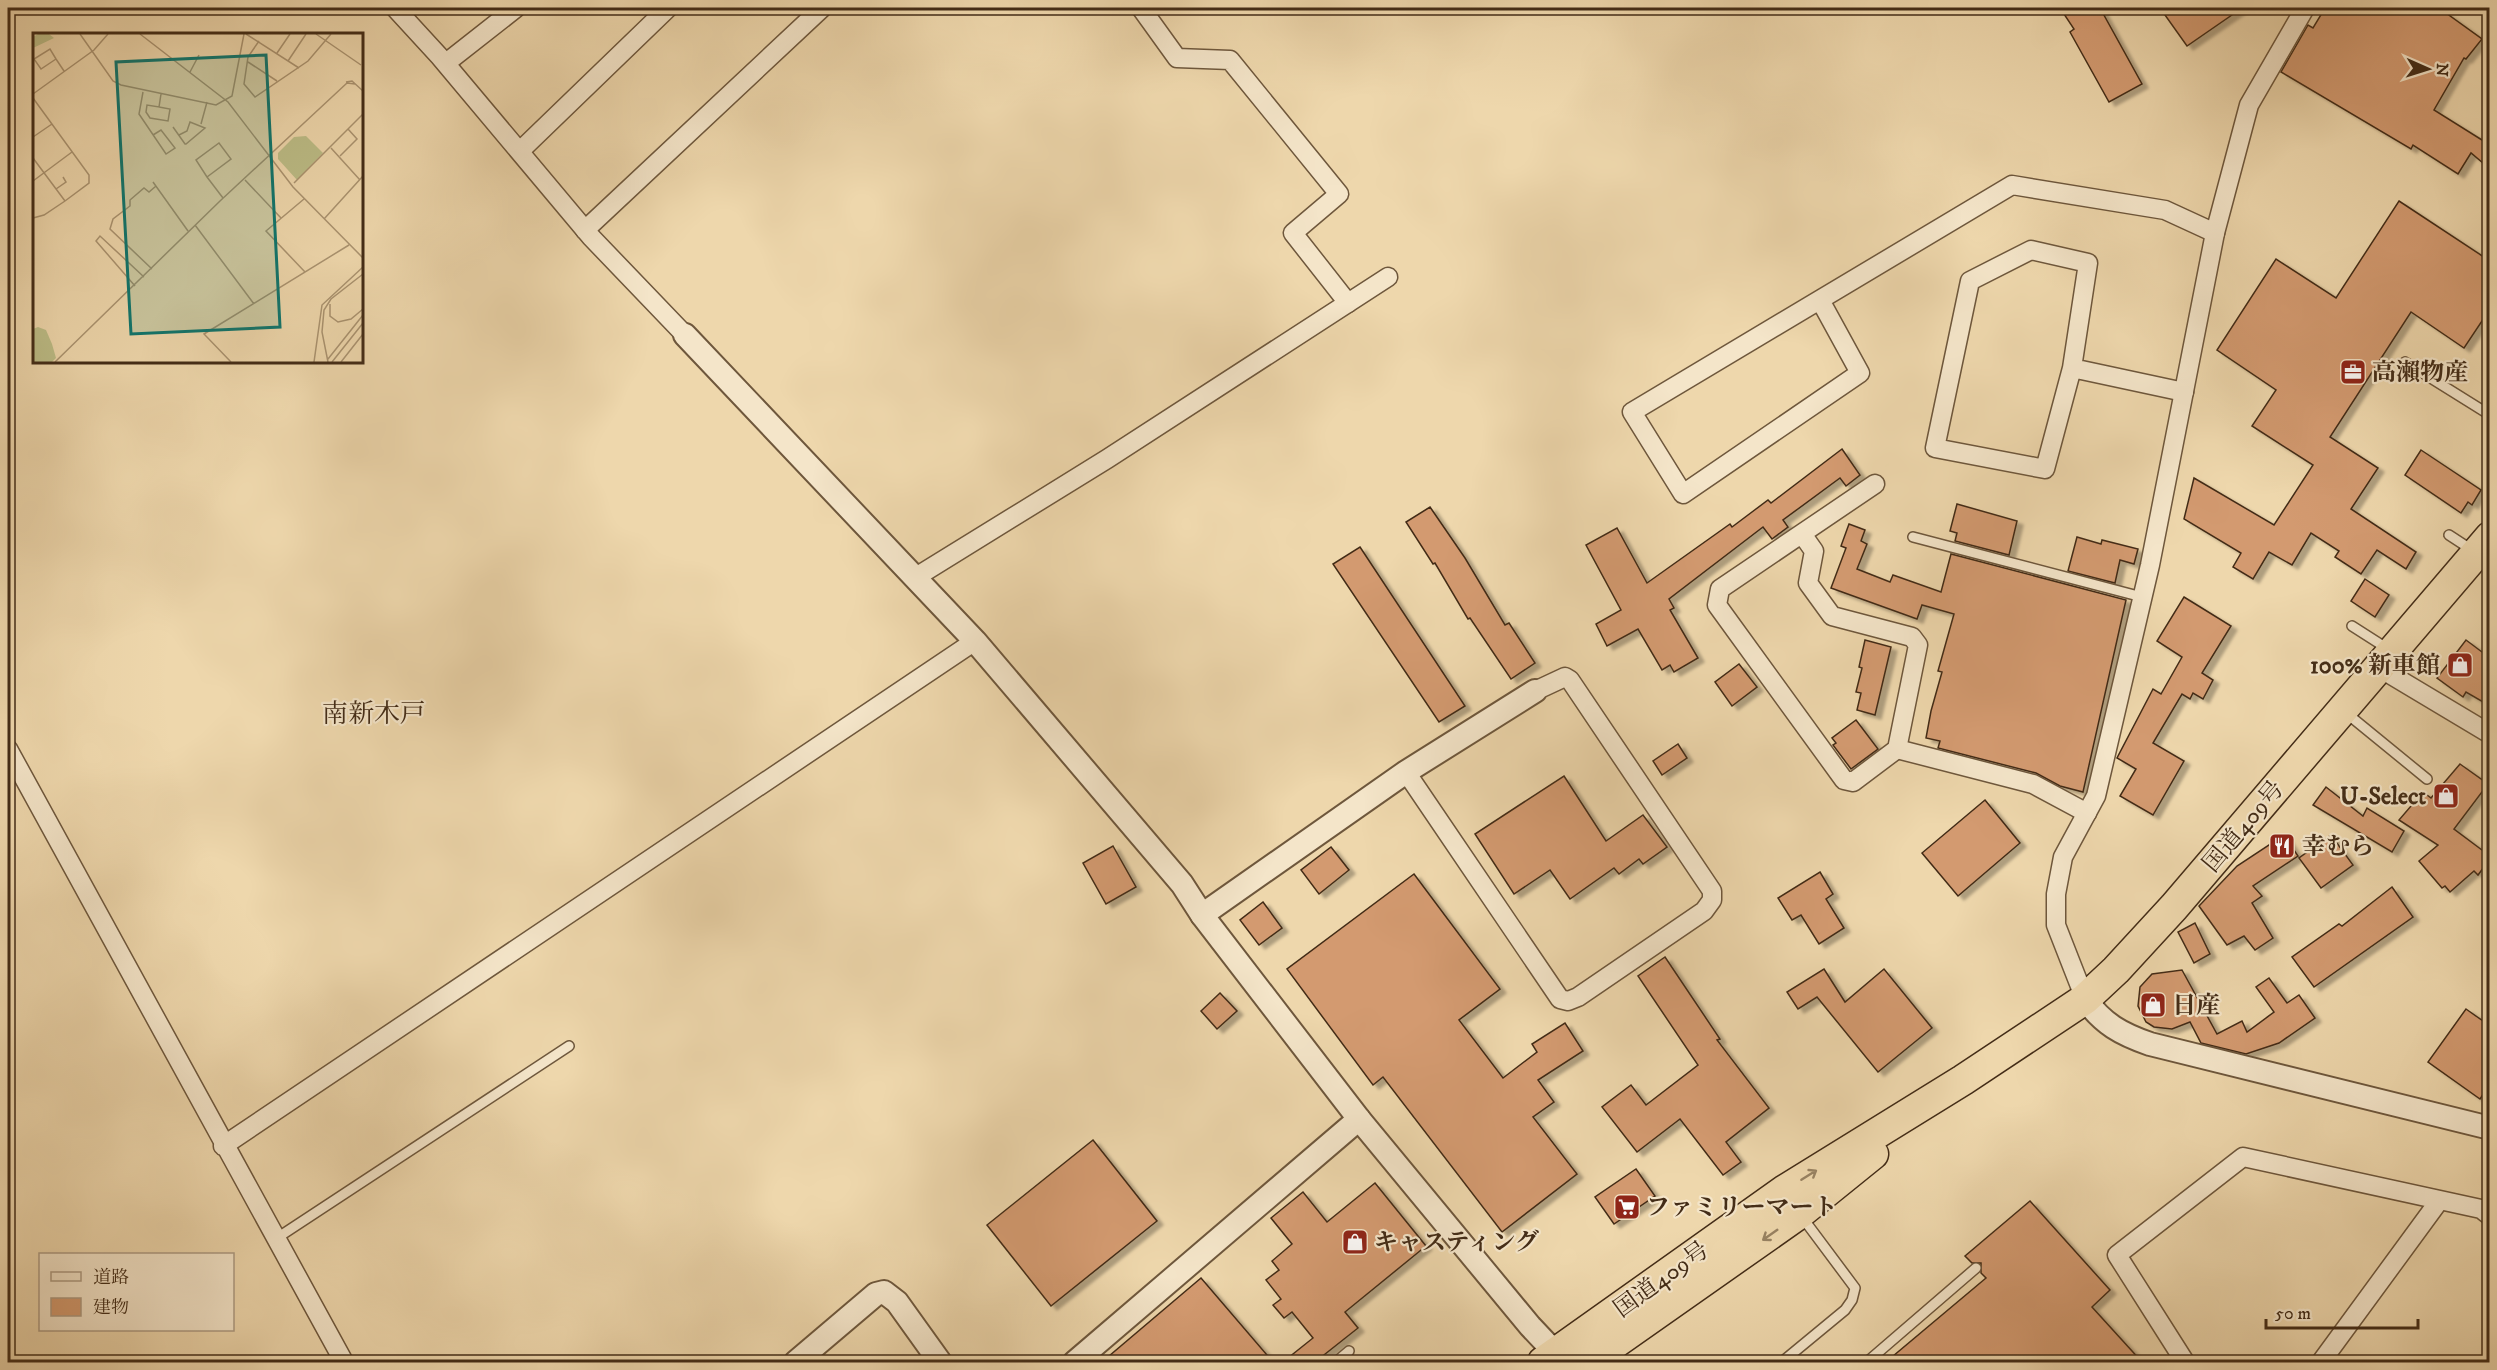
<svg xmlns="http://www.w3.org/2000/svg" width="2497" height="1370" font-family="'IM FELL DW Pica','Noto Serif JP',serif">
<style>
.building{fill:#d39a6f;stroke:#432c17;stroke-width:1.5;filter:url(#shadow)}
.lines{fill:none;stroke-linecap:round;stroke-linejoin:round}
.service-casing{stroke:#6e573c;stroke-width:12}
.minor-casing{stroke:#6e573c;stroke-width:21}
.tertiary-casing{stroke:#6e573c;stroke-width:26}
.trunk-casing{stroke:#432c17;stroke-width:33}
.service{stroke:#f4e5c9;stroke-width:9}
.minor{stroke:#f4e5c9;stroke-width:18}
.tertiary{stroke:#f4e5c9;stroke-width:22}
.trunk{stroke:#eed7ac;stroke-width:30}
.oneway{stroke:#988262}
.labels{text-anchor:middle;stroke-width:4.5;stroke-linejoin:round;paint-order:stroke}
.poi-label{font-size:24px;font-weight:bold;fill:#432c17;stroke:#f4e5c9;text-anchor:start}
.street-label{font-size:24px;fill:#432c17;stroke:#f4e5c9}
.neighbourhood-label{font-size:26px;fill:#432c17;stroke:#f4e5c9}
.inset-road{fill:none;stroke:#aa9370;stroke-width:1.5}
.view{fill:#0f766e;fill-opacity:0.15;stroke:#0f766e;stroke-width:3}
.inset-edge{fill:none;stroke:#432c17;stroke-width:3}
</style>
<defs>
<filter id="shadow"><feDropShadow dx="6" dy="4" stdDeviation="1.5" flood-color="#0004"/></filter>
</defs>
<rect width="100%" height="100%" fill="#eed7ac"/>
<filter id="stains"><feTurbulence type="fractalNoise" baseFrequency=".00333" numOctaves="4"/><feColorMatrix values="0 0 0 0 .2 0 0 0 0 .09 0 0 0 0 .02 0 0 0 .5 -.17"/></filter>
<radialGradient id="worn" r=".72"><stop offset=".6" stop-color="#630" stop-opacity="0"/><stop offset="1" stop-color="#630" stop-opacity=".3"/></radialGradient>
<g class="building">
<polygon points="2060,8 2100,8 2142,84 2109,102 2070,32 2074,29"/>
<polygon points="2160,8 2242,8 2187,46"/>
<polygon points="2325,8 2439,8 2482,39 2466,59 2464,58 2434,110 2490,145 2490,169 2471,153 2458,174 2413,145 2411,149 2281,72 2308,25 2313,28"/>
<polygon points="2399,201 2490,261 2490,309 2464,348 2411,312 2330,437 2378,468 2351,509 2416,552 2406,569 2377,550 2361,574 2335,557 2339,551 2311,533 2292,565 2269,552 2253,579 2233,567 2241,553 2184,519 2194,478 2274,525 2313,465 2252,426 2276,390 2217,350 2276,259 2336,298"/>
<polygon points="1842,449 1860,475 1846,486 1840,478 1783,520 1788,527 1772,539 1763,527 1669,599 1674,608 1670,610 1698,658 1674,672 1670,665 1662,670 1638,629 1607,646 1596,624 1621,610 1586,545 1617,528 1647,583 1730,524 1732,527 1768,500 1771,503"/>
<polygon points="2421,450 2481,490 2472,505 2468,502 2461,513 2405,475"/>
<polygon points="1957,504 2017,521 2009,555 1955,541 1957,533 1950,531"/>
<polygon points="1430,507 1465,558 1505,625 1509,623 1535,663 1511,679 1470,618 1468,619 1435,563 1433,564 1406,522"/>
<polygon points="1849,524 1865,530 1861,541 1867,544 1857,569 1890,582 1893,575 1941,592 1951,554 2126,600 2083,792 2060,786 2036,773 1938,748 1940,741 1926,738 1931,711 1942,672 1938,671 1954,614 1922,605 1917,619 1831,588 1846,548 1841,546"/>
<polygon points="2077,537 2101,544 2102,540 2138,549 2134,564 2120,560 2115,583 2068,571"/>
<polygon points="1360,547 1465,706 1439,722 1333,564"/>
<polygon points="2365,579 2389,595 2375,617 2351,601"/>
<polygon points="2184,597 2231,626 2202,673 2213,680 2203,699 2193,693 2190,699 2182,694 2153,743 2184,761 2153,815 2120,796 2136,769 2117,758 2153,689 2161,694 2182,657 2157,641"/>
<polygon points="1865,640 1891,647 1875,715 1857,710 1861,693 1856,692 1862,668 1859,667"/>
<polygon points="2466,640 2490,658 2490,706 2466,692 2463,697 2437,678"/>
<polygon points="1739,664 1757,687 1732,706 1715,682"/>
<polygon points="1856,720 1878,749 1851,769 1833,745 1836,743 1832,738"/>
<polygon points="1678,744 1687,758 1662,775 1653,761"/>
<polygon points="2460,764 2488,784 2454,829 2490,856 2490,859 2478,875 2474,871 2450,892 2445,886 2442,888 2419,861 2438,845 2399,820 2423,792 2431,798"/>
<polygon points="1564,776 1606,841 1643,815 1667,847 1643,864 1639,859 1619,874 1614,868 1570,899 1550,870 1514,894 1475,834"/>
<polygon points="2326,787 2363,816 2367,808 2404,831 2392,852 2313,805"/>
<polygon points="1985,800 2020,843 1958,896 1922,853"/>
<polygon points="2284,835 2298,856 2253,886 2262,896 2252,903 2273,938 2255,950 2244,936 2227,945 2199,906 2237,866"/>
<polygon points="2331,835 2353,865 2321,888 2299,858"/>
<polygon points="1113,846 1136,887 1106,904 1083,863"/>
<polygon points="1331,847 1349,870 1319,894 1301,870"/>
<polygon points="1820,872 1833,894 1826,899 1844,928 1819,944 1801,915 1792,920 1778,898"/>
<polygon points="1414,874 1500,989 1459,1020 1503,1078 1537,1052 1532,1044 1565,1023 1583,1051 1538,1080 1554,1102 1533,1117 1577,1174 1502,1232 1383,1077 1373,1085 1287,969"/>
<polygon points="2392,887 2413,917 2314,987 2292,957 2339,924 2342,926"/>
<polygon points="1263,902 1282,928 1259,945 1240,920"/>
<polygon points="2195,923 2210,954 2194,963 2178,932"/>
<polygon points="1665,957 1720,1039 1717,1040 1769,1108 1726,1142 1741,1162 1723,1175 1680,1119 1637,1152 1602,1107 1631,1085 1646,1105 1698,1065 1638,976"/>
<polygon points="1824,969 1845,1002 1884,969 1932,1028 1878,1072 1817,997 1798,1009 1787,992"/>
<polygon points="2182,970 2217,1034 2242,1021 2247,1032 2274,1012 2256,987 2269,978 2287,1003 2299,995 2315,1018 2279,1043 2246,1054 2201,1043 2190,1022 2172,1029 2154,1027 2146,1022 2138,1006 2140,987 2152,974"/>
<polygon points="1220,993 1237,1011 1217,1029 1201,1011"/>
<polygon points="2466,1009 2490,1026 2490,1084 2480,1099 2428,1062"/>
<polygon points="1093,1140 1157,1221 1051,1306 987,1225"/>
<polygon points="1636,1169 1655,1196 1614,1224 1595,1197"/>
<polygon points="1375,1183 1426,1246 1345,1312 1358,1328 1315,1362 1283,1362 1313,1338 1292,1312 1284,1318 1273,1305 1281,1299 1266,1280 1279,1270 1272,1261 1292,1244 1271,1218 1303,1192 1327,1222"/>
<polygon points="2030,1201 2110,1290 2092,1307 2142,1362 1886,1362 1986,1278 1981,1273 1981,1263 1972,1263 1965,1256"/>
<polygon points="1201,1278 1273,1362 1102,1362"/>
</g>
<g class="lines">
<defs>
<g id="service">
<polyline points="2405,362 2490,415"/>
<polyline points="2449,535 2472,550"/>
<polyline points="1913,537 2142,597"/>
<polyline points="2352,626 2388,649"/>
<polyline points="2345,712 2427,779"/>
<polyline points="277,1238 569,1046"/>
<polyline points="1336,1362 1349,1351"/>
<polyline points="1782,1362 1845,1310 1852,1300 1855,1288 1802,1217"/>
<polyline points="1867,1362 1976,1268"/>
</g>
<g id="minor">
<polyline points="395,8 440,57 591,237 685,335"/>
<polyline points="1141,8 1177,58 1230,60 1339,194 1293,233 1348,303"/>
<polyline points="446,63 516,8"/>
<polyline points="520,151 668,8"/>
<polyline points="585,230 822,8"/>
<polyline points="1820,300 1860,373 1683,494 1632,412 2012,185 2165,210 2215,233"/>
<polyline points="2072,368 2045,469 1935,448 1970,281 2031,250 2088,263 2072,368 2184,392"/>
<polyline points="1802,534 1814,551 1808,583 1832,616 1912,637 1918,645 1897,749 1853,782 1844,780 1717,605 1720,589 1875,484"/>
<polyline points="916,577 1107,459 1388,277"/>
<polyline points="2378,667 2490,734"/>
<polyline points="8,749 344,1362"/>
<polyline points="1897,749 2033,784 2087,813"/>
<polyline points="1406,772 1560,999 1568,1001 1578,997 1704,911 1712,900 1712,891 1570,680 1565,677 1535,691"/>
<polyline points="2085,999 2056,925 2056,894 2063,857 2096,796 2150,565 2215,233 2249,105 2305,8"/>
<polyline points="223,1146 975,641"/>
<polyline points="2185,1362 2117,1255 2243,1157 2481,1209 2490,1216"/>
<polyline points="2321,1362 2439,1201"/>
</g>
<g id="tertiary">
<polyline points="685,335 975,641 1182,884 1202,915 1359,1119 1530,1326 1564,1362"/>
<polyline points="1202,915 1406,772 1535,691"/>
<path d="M2085 999C2103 1024 2121 1034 2150 1044L2490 1128"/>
<polyline points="796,1362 876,1294 884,1292 897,1302 940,1362"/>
<polyline points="1075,1362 1359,1119"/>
</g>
<g id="trunk">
<polyline points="1543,1362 1785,1190 1963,1080 2085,999 2116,970 2174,907 2490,537"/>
<polyline points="1588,1362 1800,1213 1873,1154"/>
</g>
</defs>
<use href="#service" class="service-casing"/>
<use href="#minor" class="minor-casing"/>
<use href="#tertiary" class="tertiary-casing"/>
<use href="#trunk" class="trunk-casing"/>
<use href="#service" class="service"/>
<use href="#minor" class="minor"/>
<use href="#tertiary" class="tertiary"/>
<use href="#trunk" class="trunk"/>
</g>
<defs><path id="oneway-shaft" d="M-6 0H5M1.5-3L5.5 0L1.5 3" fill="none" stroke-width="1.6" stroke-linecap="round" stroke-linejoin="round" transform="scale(1.5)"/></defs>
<g class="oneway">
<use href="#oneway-shaft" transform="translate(1809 1175) rotate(-32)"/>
<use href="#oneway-shaft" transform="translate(1770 1235) rotate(145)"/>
</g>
<defs>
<symbol id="office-square" viewBox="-11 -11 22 22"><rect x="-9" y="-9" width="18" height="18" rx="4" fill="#8f2418" stroke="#f4e5c9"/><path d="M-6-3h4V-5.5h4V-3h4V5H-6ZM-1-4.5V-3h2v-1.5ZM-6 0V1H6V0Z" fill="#fff"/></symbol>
<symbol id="shop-square" viewBox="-11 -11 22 22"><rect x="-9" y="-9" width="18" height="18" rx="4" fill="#8f2418" stroke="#f4e5c9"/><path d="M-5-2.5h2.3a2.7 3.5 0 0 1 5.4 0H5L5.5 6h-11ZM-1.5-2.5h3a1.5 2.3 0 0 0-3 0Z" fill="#fff"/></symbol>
<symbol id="restaurant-square" viewBox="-11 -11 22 22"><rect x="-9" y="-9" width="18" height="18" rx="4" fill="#8f2418" stroke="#f4e5c9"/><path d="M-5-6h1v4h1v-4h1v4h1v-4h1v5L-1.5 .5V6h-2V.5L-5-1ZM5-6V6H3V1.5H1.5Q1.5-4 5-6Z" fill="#fff"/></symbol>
<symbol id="supermarket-square" viewBox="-11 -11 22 22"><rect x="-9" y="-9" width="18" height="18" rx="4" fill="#8f2418" stroke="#f4e5c9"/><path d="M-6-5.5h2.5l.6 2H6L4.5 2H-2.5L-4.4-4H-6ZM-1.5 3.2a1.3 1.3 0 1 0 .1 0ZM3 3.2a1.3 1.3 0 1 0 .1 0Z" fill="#fff"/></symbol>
</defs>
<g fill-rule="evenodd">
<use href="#office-square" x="2338" y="357" width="30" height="30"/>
<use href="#shop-square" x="2445" y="650" width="30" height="30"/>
<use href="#shop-square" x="2431" y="781" width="30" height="30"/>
<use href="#restaurant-square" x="2267" y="831" width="30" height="30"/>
<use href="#shop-square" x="2138" y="990" width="30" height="30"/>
<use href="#supermarket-square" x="1612" y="1192" width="30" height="30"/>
<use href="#shop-square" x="1340" y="1227" width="30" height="30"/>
</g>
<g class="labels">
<g class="poi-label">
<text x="2372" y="380">高瀨物産</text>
<text x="2440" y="673" text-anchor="end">100% 新車館</text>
<text x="2426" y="804" text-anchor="end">U-Select</text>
<text x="2302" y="854">幸むら</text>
<text x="2172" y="1013">日産</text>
<text x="1646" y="1215">ファミリーマート</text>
<text x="1374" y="1250">キャスティング</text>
</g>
<g class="street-label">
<text transform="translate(2243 826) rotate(-50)" y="8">国道409号</text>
<text transform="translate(1661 1279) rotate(-36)" y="8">国道409号</text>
</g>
<g class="neighbourhood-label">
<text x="374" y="722">南新木戸</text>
</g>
</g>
<g transform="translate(33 33)">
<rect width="330" height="330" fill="#eed7ac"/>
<path d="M5 1H16L21 5 0 15V4ZM273 103 290 120 264 147 245 126V120L261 104ZM5 294 13 297 19 311 23 325 19 329H0V296Z" fill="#bcbd87"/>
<path class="inset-road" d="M47 1 80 48 88 52 183 72 199 63 211 1M107 1 195 69 260 154 330 225M213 1 266 35M283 1 328 32M226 8 215 24 211 51 222 64 275 28 298 1M244 20 257 1M23 26 8 36 1 26 17 16 23 26 31 38M255 28 273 1M215 29 244 48M157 39 166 22M313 49 319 48 330 58M110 59 106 81 133 121 142 115 128 97 120 102M0 61 61 17 75 1M0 65 56 142V150L32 168 11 182 0 185M126 74 137 76 135 88 117 85 113 79 114 72 126 74 128 61M168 91 174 69M140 94 152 111H153L172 95 157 89 154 98 146 102M0 104 19 91M298 115 327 147M307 123 324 106 315 96M0 125 32 168M174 144 198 126 186 110 163 127 174 144 190 165M212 147 248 185M0 148 39 119M120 149 155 198M261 150 330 81M23 156 33 149 30 144M271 166 233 198 272 239M291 186 330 143M162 192 221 271M119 236 77 196 80 186 97 173V167L111 155 116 159 123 153M102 253 63 208 67 203 111 244M297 271V283L305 289 318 286 330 276M295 326 330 282M22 329 187 168 314 50 322 51M198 329 171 301 316 212M281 329 289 272 330 234M295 329 289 299 291 277 298 266 330 241M299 329 330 290M308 329 330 301"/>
<path class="view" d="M233 22 247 294 98 301 83 29Z"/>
<rect width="330" height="330" class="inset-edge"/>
</g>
<rect width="2497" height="1370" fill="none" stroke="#eed7ac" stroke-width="30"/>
<rect x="9" y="9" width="2479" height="1352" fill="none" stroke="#432c17" stroke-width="3"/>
<rect x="15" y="15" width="2467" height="1340" fill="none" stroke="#432c17" stroke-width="1.5"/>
<rect x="39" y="1253" width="195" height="78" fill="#f4e5c9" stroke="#ad9b82" stroke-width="1.5"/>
<rect x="51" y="1272" width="30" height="9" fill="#f4e5c9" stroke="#ad9b82" stroke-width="1.5"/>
<text x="93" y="1283" font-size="18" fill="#432c17">道路</text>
<rect x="51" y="1298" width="30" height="18" fill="#d39a6f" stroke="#ad9b82" stroke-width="1.5"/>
<text x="93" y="1313" font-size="18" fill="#432c17">建物</text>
<g transform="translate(2428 69) rotate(93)" stroke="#f4e5c9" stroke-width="4.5" paint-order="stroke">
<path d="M0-4.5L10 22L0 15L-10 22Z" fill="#432c17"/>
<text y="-9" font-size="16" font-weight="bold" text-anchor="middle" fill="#432c17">N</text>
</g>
<path d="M2266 1319v9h152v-9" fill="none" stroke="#432c17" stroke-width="3"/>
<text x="2275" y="1319" font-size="18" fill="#432c17" stroke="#f4e5c9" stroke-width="4.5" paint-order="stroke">50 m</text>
<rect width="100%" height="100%" filter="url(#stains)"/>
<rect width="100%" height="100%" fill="url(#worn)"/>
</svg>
